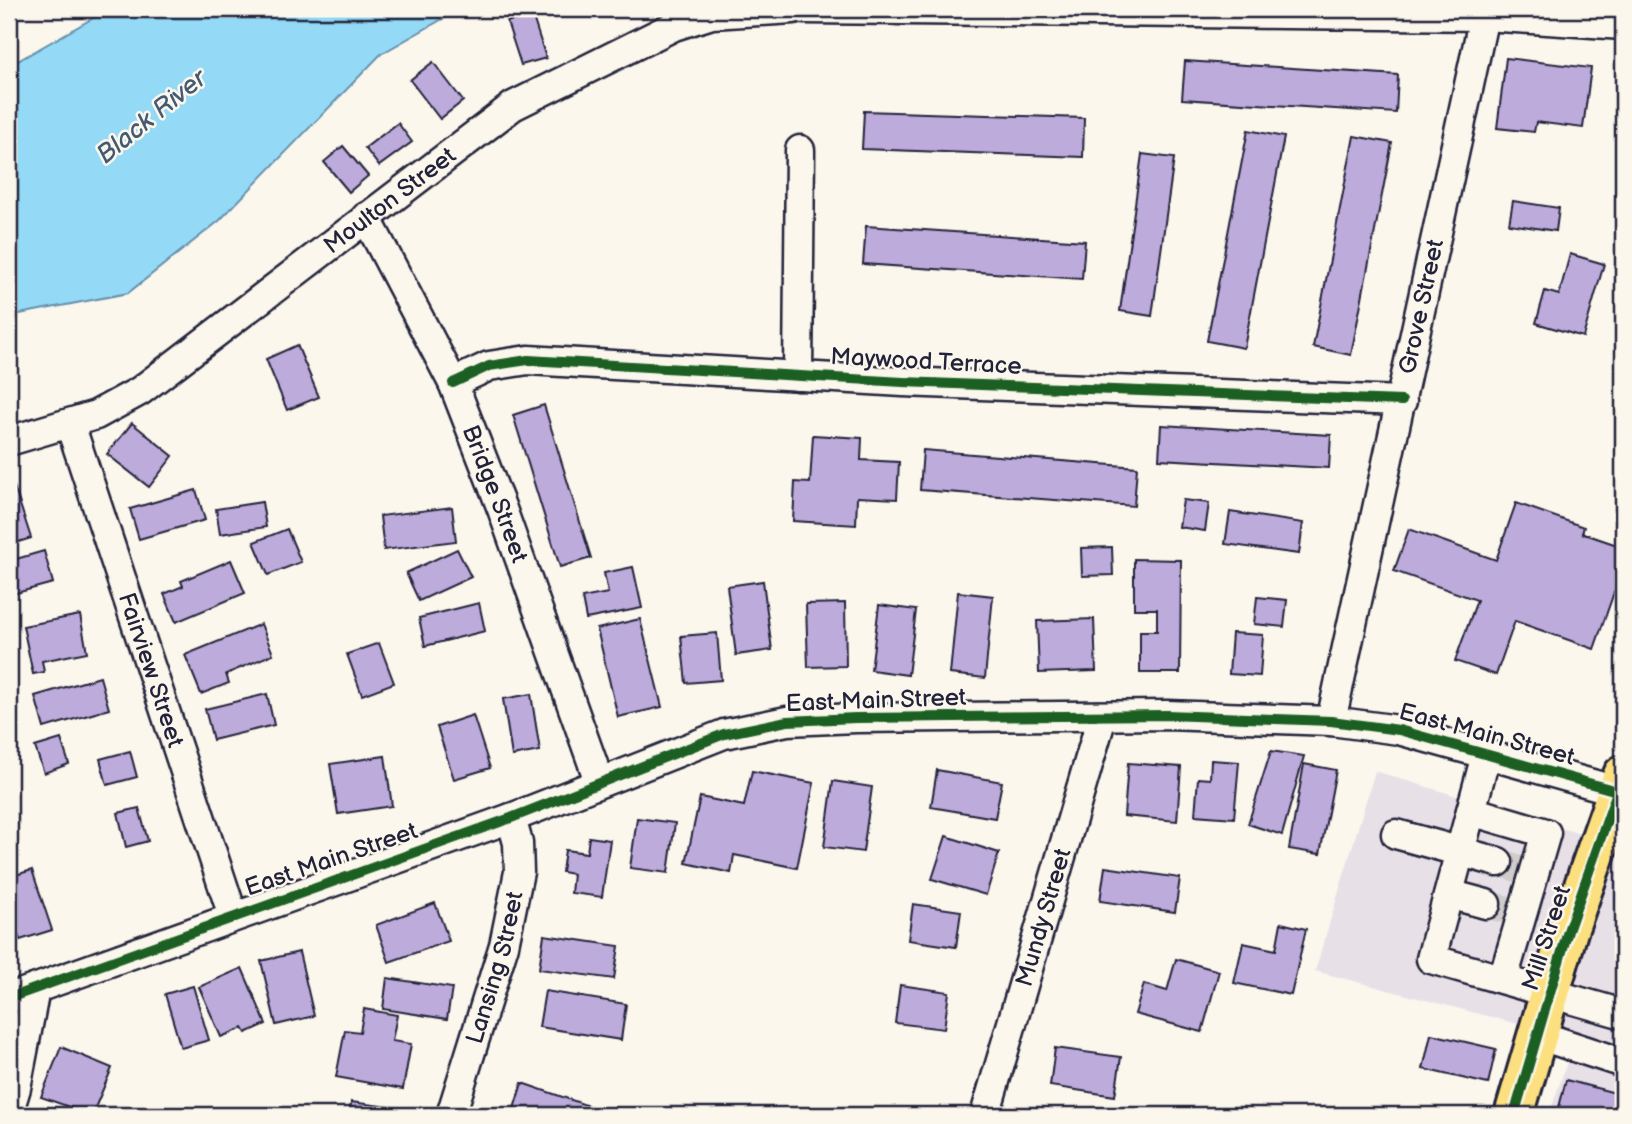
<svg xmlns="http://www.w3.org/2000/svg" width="1632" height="1124" font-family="'Balsamiq Sans',sans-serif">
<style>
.built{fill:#e8e0e7}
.water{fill:#94daf6;stroke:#6690ab;stroke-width:2}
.building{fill:#bdabdb;stroke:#22223b;stroke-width:2}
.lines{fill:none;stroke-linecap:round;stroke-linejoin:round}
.minor-tunnel{stroke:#d0ccc9;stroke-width:28;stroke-dasharray:28 14;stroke-linecap:butt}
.minor-casing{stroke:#22223b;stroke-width:33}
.highway-casing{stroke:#22223b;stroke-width:44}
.minor{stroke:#fbf7ec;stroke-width:28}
.highway{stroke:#fce080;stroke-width:38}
.cycleway-casing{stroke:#fbf7ec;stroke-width:15}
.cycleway{stroke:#1b5e20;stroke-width:10}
.labels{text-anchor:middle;stroke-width:5;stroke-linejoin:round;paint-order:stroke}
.street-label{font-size:24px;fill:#22223b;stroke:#fbf7ec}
.water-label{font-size:26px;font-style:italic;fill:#445973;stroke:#fbf7ec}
</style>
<rect width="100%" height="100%" fill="#fbf7ec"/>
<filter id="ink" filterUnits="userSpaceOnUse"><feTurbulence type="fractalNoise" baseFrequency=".0143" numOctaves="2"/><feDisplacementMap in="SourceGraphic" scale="14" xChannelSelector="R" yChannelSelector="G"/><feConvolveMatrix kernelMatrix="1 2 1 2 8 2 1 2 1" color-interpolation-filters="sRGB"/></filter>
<g filter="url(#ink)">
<polygon class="built" points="1375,771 1623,847 1623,1115 1549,1115 1575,1039 1315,971"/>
<polygon class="water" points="109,9 460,9 381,54 219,221 128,293 9,316 9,66"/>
<g class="building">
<polygon points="532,14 546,58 521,65 507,22"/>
<polygon points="1506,58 1591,68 1583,128 1536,122 1534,132 1497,128"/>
<polygon points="1185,61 1398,75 1396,113 1182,99"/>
<polygon points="433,62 463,101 440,119 410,80"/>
<polygon points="864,111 1084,118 1083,157 862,149"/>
<polygon points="398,123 412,142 379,166 365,148"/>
<polygon points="1248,130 1284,137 1244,348 1207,341"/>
<polygon points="1354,136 1392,143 1351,355 1313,347"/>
<polygon points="343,146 368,176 349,192 324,162"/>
<polygon points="1142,154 1174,158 1152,316 1120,311"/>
<polygon points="1513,201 1559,208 1556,231 1509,224"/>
<polygon points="866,226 1085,241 1082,279 863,264"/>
<polygon points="1570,254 1604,264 1583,337 1536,323 1545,291 1559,295"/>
<polygon points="297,345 319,397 287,410 266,359"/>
<polygon points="544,405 591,558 560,567 513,415"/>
<polygon points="132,423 173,456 149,487 107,454"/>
<polygon points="1161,425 1331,435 1329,468 1159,459"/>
<polygon points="813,435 862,438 861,460 899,462 897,499 857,497 856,525 793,521 795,482 810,483"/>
<polygon points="923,450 1137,467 1134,506 920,490"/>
<polygon points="14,486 31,538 9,545 9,487"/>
<polygon points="196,490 205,520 139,539 130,509"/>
<polygon points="1183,500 1209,503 1205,531 1179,527"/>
<polygon points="262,502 266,527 220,534 216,509"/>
<polygon points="1516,503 1584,527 1582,533 1623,547 1623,567 1594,649 1515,621 1496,675 1455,661 1477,600 1394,571 1409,529 1496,560"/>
<polygon points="452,507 456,541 384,550 380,516"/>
<polygon points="1230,512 1303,523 1299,554 1225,544"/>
<polygon points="287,529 301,562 268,575 254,542"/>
<polygon points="1112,547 1113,575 1082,576 1081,548"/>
<polygon points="457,549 471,577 419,601 406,573"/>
<polygon points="44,551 53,583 9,595 9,561"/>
<polygon points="1134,559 1181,560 1180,673 1140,673 1140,631 1157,631 1157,609 1134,609"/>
<polygon points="231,560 245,593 176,622 164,594 183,586 181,581"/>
<polygon points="633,567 642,608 586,619 582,598 608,593 604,573"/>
<polygon points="763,581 772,650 736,655 727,586"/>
<polygon points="958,592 993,596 985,678 950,674"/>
<polygon points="1257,597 1287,600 1284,627 1254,624"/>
<polygon points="479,603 485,631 425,646 419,618"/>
<polygon points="845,603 846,666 808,667 806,604"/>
<polygon points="879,605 916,610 908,675 871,670"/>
<polygon points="80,615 87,652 42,661 44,672 33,674 23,626"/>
<polygon points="640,619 662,707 618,717 597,629"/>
<polygon points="1094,619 1096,671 1039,673 1037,621"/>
<polygon points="261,624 273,654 226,674 229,683 201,694 185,655"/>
<polygon points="717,633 721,680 686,683 681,636"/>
<polygon points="1232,633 1263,635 1260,676 1229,674"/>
<polygon points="379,643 394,683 362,695 347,654"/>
<polygon points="100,677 109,709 44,728 35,696"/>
<polygon points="267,694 274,725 213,740 205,709"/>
<polygon points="531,694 540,751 512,756 503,699"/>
<polygon points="473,715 490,768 454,779 437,727"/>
<polygon points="61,739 69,764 44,773 35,747"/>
<polygon points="130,751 137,777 107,785 100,759"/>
<polygon points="1271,751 1304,756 1282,835 1248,824"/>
<polygon points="385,756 392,806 338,814 330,764"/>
<polygon points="1211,760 1239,762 1234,818 1195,815 1198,778 1210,779"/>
<polygon points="1128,763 1181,767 1177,821 1124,816"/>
<polygon points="1304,764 1336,770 1320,854 1289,849"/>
<polygon points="937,770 1002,782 995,818 931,807"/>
<polygon points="752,771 814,783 797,868 734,855 731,873 686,863 700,797 744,806"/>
<polygon points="833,781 872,787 863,852 824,847"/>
<polygon points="139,808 148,841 126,847 118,813"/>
<polygon points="637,818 675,823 668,873 630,868"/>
<polygon points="946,836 999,853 986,895 932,879"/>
<polygon points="589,837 610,840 602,897 571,893 573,874 562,872 565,850 587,853"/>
<polygon points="1105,867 1180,878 1175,912 1100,901"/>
<polygon points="32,870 52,930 20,940 9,907 9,877"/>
<polygon points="435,903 449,941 389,962 376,925"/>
<polygon points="913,904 961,911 956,947 908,940"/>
<polygon points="1281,923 1306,929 1291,995 1234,983 1243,943 1276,950"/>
<polygon points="544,935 619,946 614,979 539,969"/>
<polygon points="299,952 314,1016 276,1025 261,961"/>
<polygon points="1176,959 1219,971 1202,1032 1135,1014 1144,984 1167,991"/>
<polygon points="242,968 266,1024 246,1033 243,1028 221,1037 199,987"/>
<polygon points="387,978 452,988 447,1019 383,1009"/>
<polygon points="900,985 949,992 944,1029 895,1023"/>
<polygon points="193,986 209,1040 181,1048 165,994"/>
<polygon points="545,991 626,1004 621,1040 539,1027"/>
<polygon points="364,1009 397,1015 392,1041 411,1044 403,1089 336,1077 345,1030 360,1032"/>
<polygon points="1431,1034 1496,1049 1488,1084 1423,1069"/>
<polygon points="61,1047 112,1068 92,1115 41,1097"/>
<polygon points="1055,1048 1121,1057 1115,1096 1050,1086"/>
<polygon points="1566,1080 1623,1095 1623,1115 1557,1115"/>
<polygon points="522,1083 589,1106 586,1115 512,1115"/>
<polygon points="351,1102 397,1108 396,1115 350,1115"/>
</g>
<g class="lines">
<g class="minor-tunnel">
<polyline points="1498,862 1523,870"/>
<polyline points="1486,904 1511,911"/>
</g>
<defs>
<g id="minor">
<polyline points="804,9 1484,16 1623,25"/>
<path id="s1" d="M366 217 453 383 502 509 599 781"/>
<polyline points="798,376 800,150"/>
<polyline points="453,383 489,366 528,360 903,382 1402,401"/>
<path id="s2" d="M70 424 233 916"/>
<path id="s3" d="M9 441 96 415 140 391 513 106 674 26 712 14 793 9"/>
<path id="s4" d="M1331 721 1484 16"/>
<polyline points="1486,755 1431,959 1623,1014"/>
<polyline points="1471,811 1546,833 1503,979"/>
<polyline points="1396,834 1498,862"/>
<polyline points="1449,894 1486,904"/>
<polyline points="9,998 511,818 724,734 787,721 856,718 1167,715 1331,721 1399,730 1617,791"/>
<polyline points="1538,1035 1623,1063"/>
<polyline points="9,1111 16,1088 35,989"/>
<path id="s5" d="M451 1115 504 945 519 872 518 843 511 818"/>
<path id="s6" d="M985 1115 1102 717"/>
</g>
<polyline id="highway" points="1514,1115 1568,931 1623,775"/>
</defs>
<use href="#minor" class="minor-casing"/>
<use href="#highway" class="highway-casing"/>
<use href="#minor" class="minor"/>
<use href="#highway" class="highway"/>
<defs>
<g id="cycleway">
<polyline points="453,383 489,366 528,360 903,382 1402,401"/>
<polyline points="9,998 511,818 724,734 787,721 856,718 1167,715 1331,721 1399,730 1617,791"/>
<polyline points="1514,1115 1568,931 1623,775"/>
</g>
</defs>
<use href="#cycleway" class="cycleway-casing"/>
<use href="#cycleway" class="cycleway"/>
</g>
</g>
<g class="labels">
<g class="street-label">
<text dy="8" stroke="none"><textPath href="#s3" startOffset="455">Moulton Street</textPath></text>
<text dy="8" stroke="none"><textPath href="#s4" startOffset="424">Grove Street</textPath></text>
<text transform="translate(926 361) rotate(3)" y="8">Maywood Terrace</text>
<text dy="8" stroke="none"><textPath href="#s1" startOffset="306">Bridge Street</textPath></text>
<text dy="8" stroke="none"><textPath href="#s2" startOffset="259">Fairview Street</textPath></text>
<text transform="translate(876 700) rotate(-2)" y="8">East Main Street</text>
<text transform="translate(1487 734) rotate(15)" y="8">East Main Street</text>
<text transform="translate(331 859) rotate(-19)" y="8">East Main Street</text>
<text dy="8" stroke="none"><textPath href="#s6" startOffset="206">Mundy Street</textPath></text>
<text transform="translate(1546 938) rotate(-72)" y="8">Mill Street</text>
<text dy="8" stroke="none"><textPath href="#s5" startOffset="154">Lansing Street</textPath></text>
</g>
<g class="water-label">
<text transform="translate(151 116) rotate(-39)" y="9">Black River</text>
</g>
</g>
<rect width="1632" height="1124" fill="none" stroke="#fbf7ec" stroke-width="35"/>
<rect x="18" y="18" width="1597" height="1089" fill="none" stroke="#22223b" stroke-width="2.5" filter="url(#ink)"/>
</svg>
